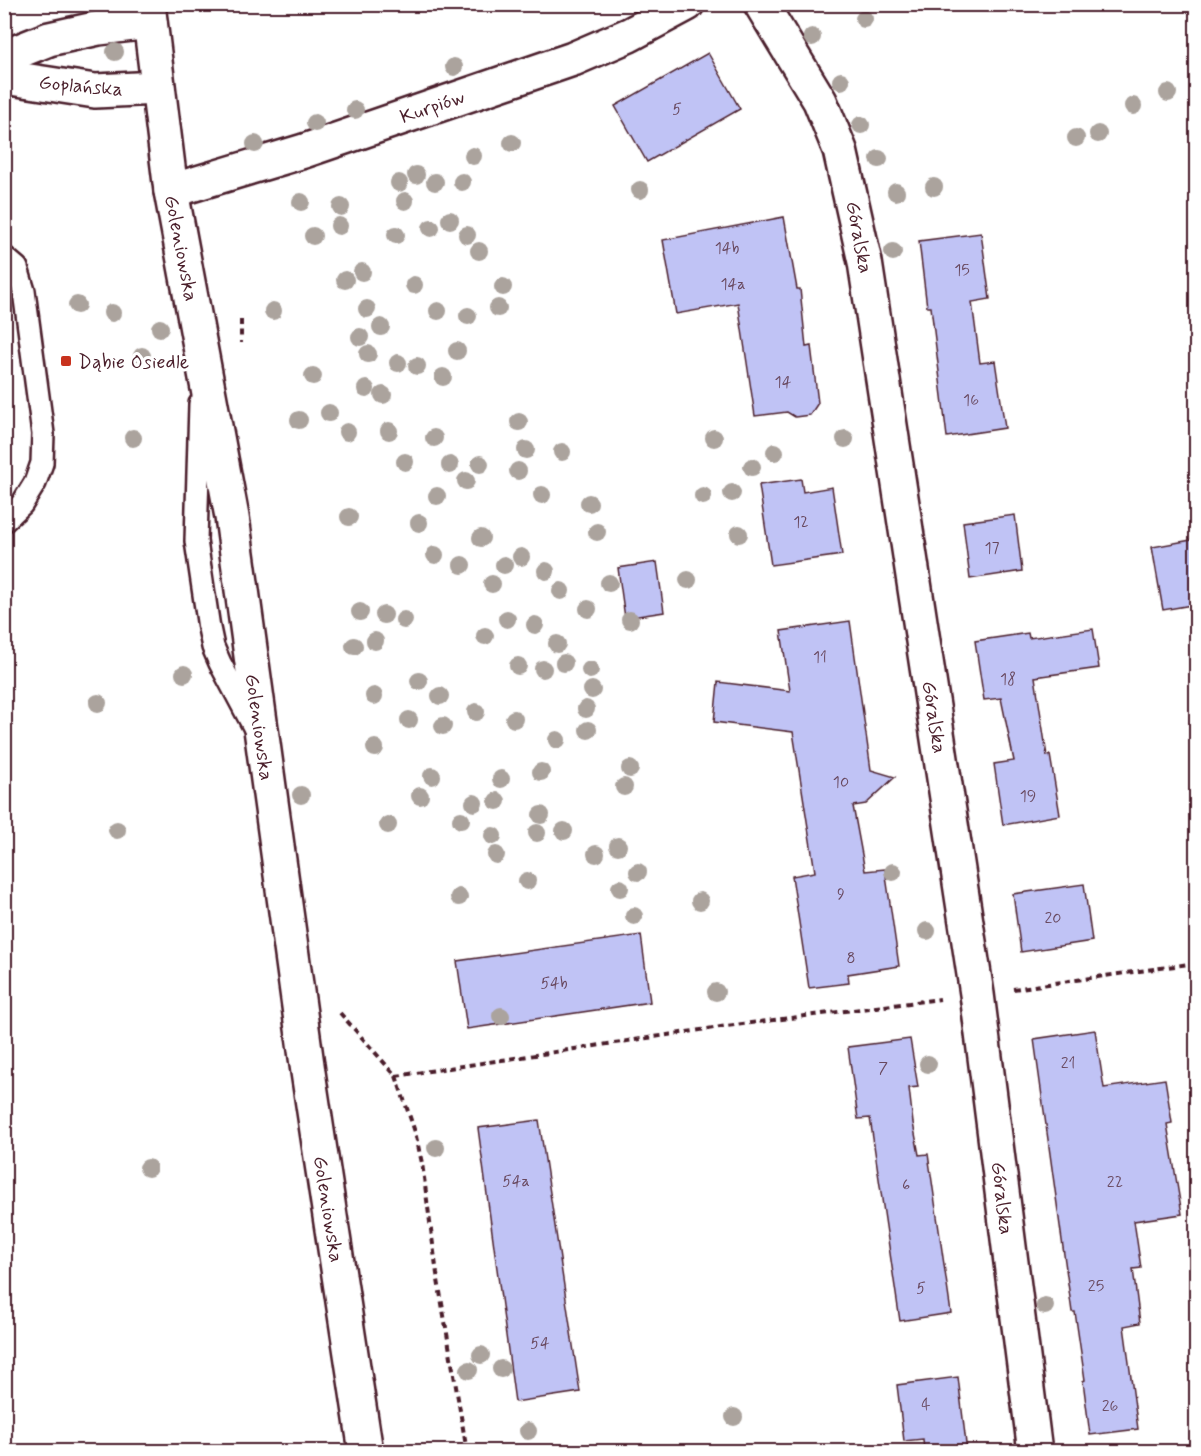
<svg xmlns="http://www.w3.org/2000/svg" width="1201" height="1456" font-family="Mynerve,sans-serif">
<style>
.building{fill:#c0c3f5;stroke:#4a1f2b;stroke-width:1.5}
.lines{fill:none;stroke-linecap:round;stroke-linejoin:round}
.service-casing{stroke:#4a1f2b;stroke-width:26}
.minor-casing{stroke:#4a1f2b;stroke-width:38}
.tertiary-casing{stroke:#4a1f2b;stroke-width:38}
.path{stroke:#4a1f2b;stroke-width:4;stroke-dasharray:6 4.5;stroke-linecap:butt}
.service{stroke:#fff;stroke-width:21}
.minor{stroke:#fff;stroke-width:33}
.tertiary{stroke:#fff;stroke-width:33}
.tree{fill:#aba39d}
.poi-dot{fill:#c8321e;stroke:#fff;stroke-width:2}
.labels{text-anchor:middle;stroke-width:6;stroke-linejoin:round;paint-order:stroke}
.number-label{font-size:16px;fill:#68485e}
.street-label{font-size:20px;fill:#4a1f2b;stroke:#fff}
.poi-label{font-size:20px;fill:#4a1f2b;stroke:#fff;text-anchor:start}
</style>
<rect width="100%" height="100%" fill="#fff"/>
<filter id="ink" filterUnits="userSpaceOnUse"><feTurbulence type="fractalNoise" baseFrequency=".0167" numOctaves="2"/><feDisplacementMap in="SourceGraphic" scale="12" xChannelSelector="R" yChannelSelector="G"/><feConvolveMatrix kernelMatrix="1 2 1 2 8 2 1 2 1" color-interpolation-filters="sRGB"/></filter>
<g filter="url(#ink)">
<g class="building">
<polygon points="708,53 740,109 647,162 615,106"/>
<polygon points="784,217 797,289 800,289 806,347 811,346 818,403 810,415 795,417 787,412 755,416 738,303 676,314 663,240"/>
<polygon points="981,233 990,299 972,302 980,363 995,361 1005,428 947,437 931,307 927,307 919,241"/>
<polygon points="801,479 803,492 832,487 842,555 771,565 759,485"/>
<polygon points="1015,515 1022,571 970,579 963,522"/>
<polygon points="1197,539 1197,604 1163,610 1152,547"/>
<polygon points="657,562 664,612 625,618 618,568"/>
<polygon points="850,621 871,770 895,777 866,804 853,806 865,871 885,869 899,966 848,974 849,983 809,988 792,876 815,872 793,732 714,722 718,682 790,691 781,631"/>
<polygon points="1093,629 1099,668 1035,677 1047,756 1050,755 1060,815 1003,825 994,764 1014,761 1001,698 984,700 975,641 1028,633 1029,638"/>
<polygon points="1084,884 1092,941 1021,952 1013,894"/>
<polygon points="641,935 650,1002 467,1029 457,961"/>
<polygon points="1095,1030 1104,1088 1165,1079 1172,1123 1167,1124 1182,1214 1134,1221 1141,1268 1133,1269 1140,1323 1124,1326 1138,1429 1090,1435 1083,1381 1085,1380 1075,1312 1072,1312 1034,1039"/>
<polygon points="910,1039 918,1087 909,1088 913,1123 919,1155 928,1154 951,1313 900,1321 870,1118 858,1119 848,1047"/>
<polygon points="539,1120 580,1392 515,1402 478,1128"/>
<polygon points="958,1377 967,1452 924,1452 923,1439 904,1441 897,1385"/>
</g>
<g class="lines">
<defs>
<g id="service">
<polyline points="4,257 17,268 24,291 43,434 42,463 35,483 22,504 4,521"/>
<polyline points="200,404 196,541 209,628 213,647 220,663 254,727"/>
</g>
<g id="minor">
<polyline points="761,4 820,101 840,150 865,262 977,994 1035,1452"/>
<polyline points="4,57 49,39 99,28 150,22"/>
<polyline points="4,77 95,91 158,88"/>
<polyline points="171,191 304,151 573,59 629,35 687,4"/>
</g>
<polyline id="tertiary" points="148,4 171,191 232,517 308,1072 366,1452"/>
</defs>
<use href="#service" class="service-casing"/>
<use href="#minor" class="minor-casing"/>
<use href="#tertiary" class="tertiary-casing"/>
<g class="path">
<polyline points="241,320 241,343"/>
<polyline points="1013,989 1196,963"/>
<polyline points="340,1013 396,1076 415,1132 422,1163 437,1274 467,1452"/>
<polyline points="396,1076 727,1026 940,999"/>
</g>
<use href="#service" class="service"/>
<use href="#minor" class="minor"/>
<use href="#tertiary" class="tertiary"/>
</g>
<g class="tree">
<circle cx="864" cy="19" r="9"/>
<circle cx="812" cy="37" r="9"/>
<circle cx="115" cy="52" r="9"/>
<circle cx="454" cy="67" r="9"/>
<circle cx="841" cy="81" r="9"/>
<circle cx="1168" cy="93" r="9"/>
<circle cx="1133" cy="106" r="9"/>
<circle cx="355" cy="110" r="9"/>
<circle cx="315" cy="123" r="9"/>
<circle cx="861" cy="125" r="9"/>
<circle cx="1098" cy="134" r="9"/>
<circle cx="1076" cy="138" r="9"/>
<circle cx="512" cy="143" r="9"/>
<circle cx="255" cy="144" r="9"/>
<circle cx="473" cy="156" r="9"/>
<circle cx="879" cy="159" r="9"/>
<circle cx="416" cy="175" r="9"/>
<circle cx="435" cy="182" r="9"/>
<circle cx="462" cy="182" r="9"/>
<circle cx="399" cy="183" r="9"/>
<circle cx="934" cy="187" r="9"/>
<circle cx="640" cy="190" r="9"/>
<circle cx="896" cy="192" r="9"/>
<circle cx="405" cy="201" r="9"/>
<circle cx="301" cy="202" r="9"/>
<circle cx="341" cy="207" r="9"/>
<circle cx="450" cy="220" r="9"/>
<circle cx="339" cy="226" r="9"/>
<circle cx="431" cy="228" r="9"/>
<circle cx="396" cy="235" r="9"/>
<circle cx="467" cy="235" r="9"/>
<circle cx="313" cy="236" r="9"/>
<circle cx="479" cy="251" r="9"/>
<circle cx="893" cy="252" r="9"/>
<circle cx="362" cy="272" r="9"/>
<circle cx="345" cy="280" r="9"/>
<circle cx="414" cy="285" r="9"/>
<circle cx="503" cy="287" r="9"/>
<circle cx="77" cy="305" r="9"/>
<circle cx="498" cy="308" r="9"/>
<circle cx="367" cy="309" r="9"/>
<circle cx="273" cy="311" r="9"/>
<circle cx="438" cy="311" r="9"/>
<circle cx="112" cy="313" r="9"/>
<circle cx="468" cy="316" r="9"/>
<circle cx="381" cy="327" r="9"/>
<circle cx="160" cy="328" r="9"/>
<circle cx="360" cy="337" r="9"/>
<circle cx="457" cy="351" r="9"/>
<circle cx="368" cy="354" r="9"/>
<circle cx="142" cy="356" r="9"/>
<circle cx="398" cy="363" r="9"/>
<circle cx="417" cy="366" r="9"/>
<circle cx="313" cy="376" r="9"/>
<circle cx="443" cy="377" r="9"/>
<circle cx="366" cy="389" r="9"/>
<circle cx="383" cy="395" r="9"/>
<circle cx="329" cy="413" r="9"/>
<circle cx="299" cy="420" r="9"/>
<circle cx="519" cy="422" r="9"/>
<circle cx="389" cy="431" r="9"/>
<circle cx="347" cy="432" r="9"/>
<circle cx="133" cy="438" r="9"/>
<circle cx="434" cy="438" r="9"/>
<circle cx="714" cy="438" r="9"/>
<circle cx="845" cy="439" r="9"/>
<circle cx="526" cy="450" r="9"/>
<circle cx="562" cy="452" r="9"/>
<circle cx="775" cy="452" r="9"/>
<circle cx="405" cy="462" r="9"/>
<circle cx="480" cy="464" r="9"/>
<circle cx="450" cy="465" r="9"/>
<circle cx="752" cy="467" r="9"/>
<circle cx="518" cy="471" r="9"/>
<circle cx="466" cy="481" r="9"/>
<circle cx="732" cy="493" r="9"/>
<circle cx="542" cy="495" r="9"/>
<circle cx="437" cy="496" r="9"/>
<circle cx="703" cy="496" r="9"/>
<circle cx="589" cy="503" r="9"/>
<circle cx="349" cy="517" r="9"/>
<circle cx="419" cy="523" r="9"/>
<circle cx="597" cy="532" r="9"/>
<circle cx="739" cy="534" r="9"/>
<circle cx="481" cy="538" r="9"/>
<circle cx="435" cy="555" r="9"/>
<circle cx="521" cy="557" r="9"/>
<circle cx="462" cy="565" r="9"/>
<circle cx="504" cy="565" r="9"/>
<circle cx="546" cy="571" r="9"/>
<circle cx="688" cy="580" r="9"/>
<circle cx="609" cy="583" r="9"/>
<circle cx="492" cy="584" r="9"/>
<circle cx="561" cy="591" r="9"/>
<circle cx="588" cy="609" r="9"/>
<circle cx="360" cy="612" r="9"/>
<circle cx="384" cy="615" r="9"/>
<circle cx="507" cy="619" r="9"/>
<circle cx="404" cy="620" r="9"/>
<circle cx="630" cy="620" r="9"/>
<circle cx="535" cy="625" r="9"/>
<circle cx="485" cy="636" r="9"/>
<circle cx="375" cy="641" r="9"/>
<circle cx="557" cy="644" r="9"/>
<circle cx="354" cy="646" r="9"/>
<circle cx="564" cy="663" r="9"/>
<circle cx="518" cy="666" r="9"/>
<circle cx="543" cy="669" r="9"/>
<circle cx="590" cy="670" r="9"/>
<circle cx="184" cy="674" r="9"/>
<circle cx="419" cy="681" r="9"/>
<circle cx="592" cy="690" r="9"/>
<circle cx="374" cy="696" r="9"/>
<circle cx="440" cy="696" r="9"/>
<circle cx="98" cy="703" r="9"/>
<circle cx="586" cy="709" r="9"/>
<circle cx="476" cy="712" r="9"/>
<circle cx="514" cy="719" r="9"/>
<circle cx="409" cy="720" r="9"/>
<circle cx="443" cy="726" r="9"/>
<circle cx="588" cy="730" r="9"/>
<circle cx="557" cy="740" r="9"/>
<circle cx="375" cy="748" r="9"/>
<circle cx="630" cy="769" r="9"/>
<circle cx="541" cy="772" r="9"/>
<circle cx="432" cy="776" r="9"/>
<circle cx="501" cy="779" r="9"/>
<circle cx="624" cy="787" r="9"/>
<circle cx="301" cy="795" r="9"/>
<circle cx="420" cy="796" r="9"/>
<circle cx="497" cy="801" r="9"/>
<circle cx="474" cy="803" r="9"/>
<circle cx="541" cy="815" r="9"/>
<circle cx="461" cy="820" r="9"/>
<circle cx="388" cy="825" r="9"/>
<circle cx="117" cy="830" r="9"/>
<circle cx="564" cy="831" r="9"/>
<circle cx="537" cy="833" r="9"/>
<circle cx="493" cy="836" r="9"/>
<circle cx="618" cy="846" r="9"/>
<circle cx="596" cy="854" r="9"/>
<circle cx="496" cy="855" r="9"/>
<circle cx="638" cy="872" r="9"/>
<circle cx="893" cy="872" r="9"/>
<circle cx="527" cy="881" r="9"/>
<circle cx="620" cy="888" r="9"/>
<circle cx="459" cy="897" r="9"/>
<circle cx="700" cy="901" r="9"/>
<circle cx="634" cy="916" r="9"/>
<circle cx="927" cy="931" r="9"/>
<circle cx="716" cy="992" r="9"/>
<circle cx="501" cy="1016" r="9"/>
<circle cx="928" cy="1064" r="9"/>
<circle cx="436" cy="1148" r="9"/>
<circle cx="148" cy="1168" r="9"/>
<circle cx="1045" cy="1306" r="9"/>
<circle cx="481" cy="1355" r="9"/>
<circle cx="501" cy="1369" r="9"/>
<circle cx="469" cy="1370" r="9"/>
<circle cx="734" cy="1417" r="9"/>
<circle cx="528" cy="1431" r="9"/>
</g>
</g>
<rect class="poi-dot" x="60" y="355" width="12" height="12" rx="3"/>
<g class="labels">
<g class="number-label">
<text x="677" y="114">5</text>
<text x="727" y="253">14b</text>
<text x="962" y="275">15</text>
<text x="733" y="289">14a</text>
<text x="783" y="387">14</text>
<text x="971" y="405">16</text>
<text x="801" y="527">12</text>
<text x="992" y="553">17</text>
<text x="820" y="662">11</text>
<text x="1008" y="684">18</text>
<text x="841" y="787">10</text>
<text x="1028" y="801">19</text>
<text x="841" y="899">9</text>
<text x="1053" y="923">20</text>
<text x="851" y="963">8</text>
<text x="554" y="988">54b</text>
<text x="1068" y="1068">21</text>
<text x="883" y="1073">7</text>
<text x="516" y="1186">54a</text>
<text x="1115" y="1187">22</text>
<text x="906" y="1190">6</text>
<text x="1096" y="1291">25</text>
<text x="921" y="1293">5</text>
<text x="540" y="1348">54</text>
<text x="926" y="1409">4</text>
<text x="1110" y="1411">26</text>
</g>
<g class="street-label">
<text transform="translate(81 85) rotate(5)" y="7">Goplańska</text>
<text transform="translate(432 106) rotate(-19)" y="7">Kurpiów</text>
<text transform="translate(860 237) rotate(79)" y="7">Góralska</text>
<text transform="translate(182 248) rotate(79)" y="7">Goleniowska</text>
<text transform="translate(935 717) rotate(81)" y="7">Góralska</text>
<text transform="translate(260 727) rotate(82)" y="7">Goleniowska</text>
<text transform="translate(1003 1198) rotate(83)" y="7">Góralska</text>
<text transform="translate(329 1209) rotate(81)" y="7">Goleniowska</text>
</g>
<g class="poi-label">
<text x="78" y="368">Dąbie Osiedle</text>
</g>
</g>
<rect width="1201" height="1456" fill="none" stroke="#fff" stroke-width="24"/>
<rect x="12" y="12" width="1177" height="1432" fill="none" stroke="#4a1f2b" stroke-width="2" filter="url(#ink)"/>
</svg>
